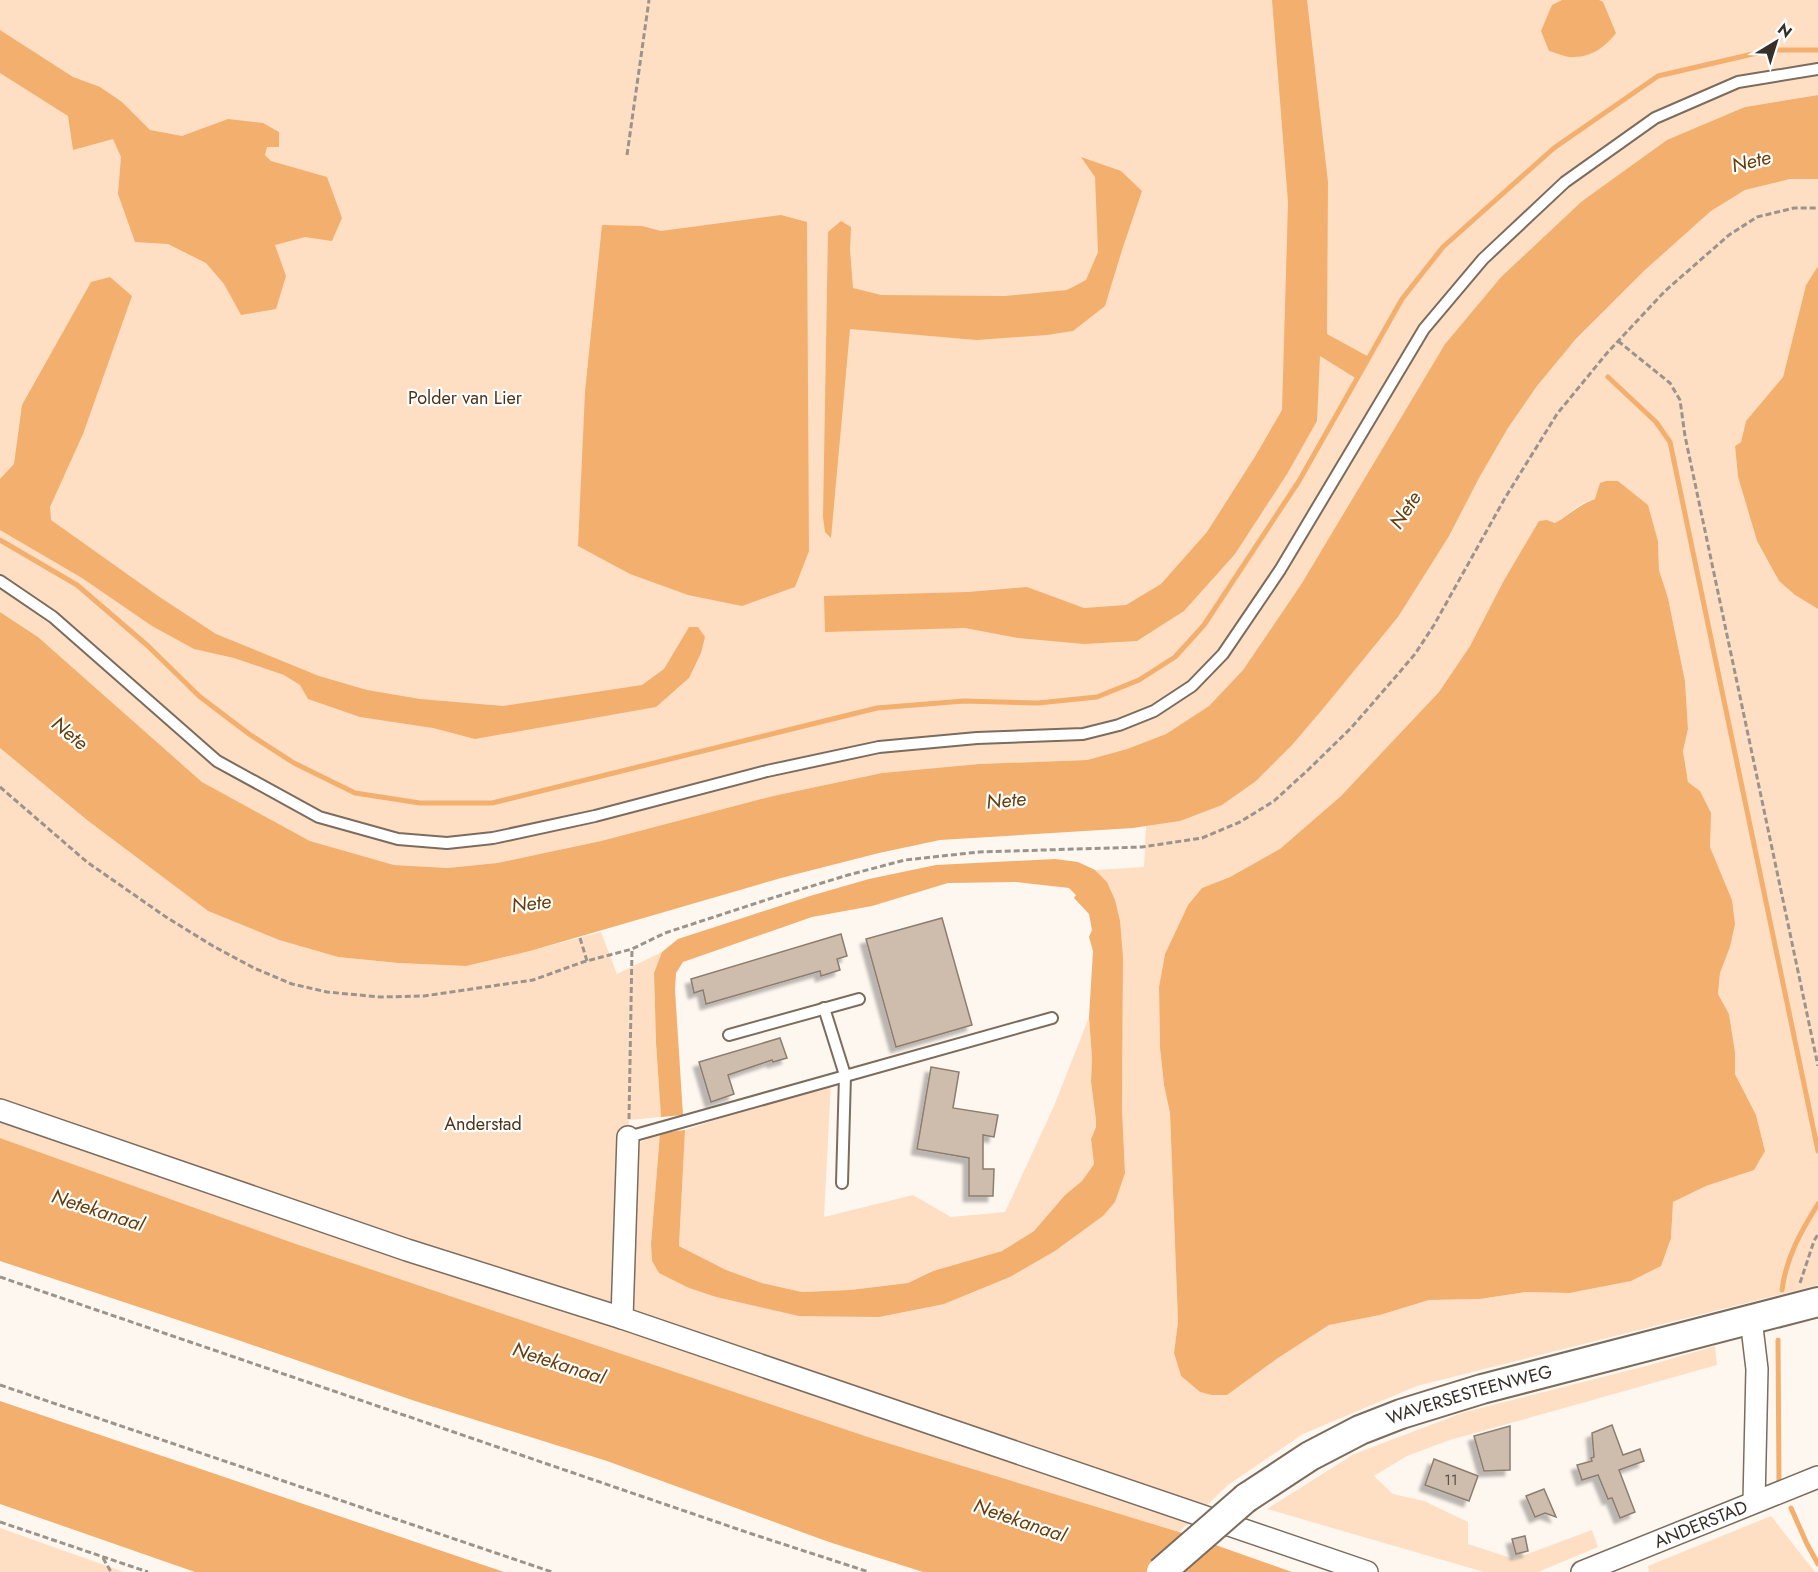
<svg xmlns="http://www.w3.org/2000/svg" width="1818" height="1572" font-family="Jost,sans-serif">
<style>
.green{fill:#fedfc3;fill-rule:evenodd}
.water{fill:#f3af6e}
.lines{fill:none;stroke-linecap:round;stroke-linejoin:round}
.stream{stroke:#f3af6e;stroke-width:5}
.building{fill:#cebcac;stroke:#8d7d6e;stroke-width:1.5;filter:url(#shadow)}
.lane-casing{stroke:#7c6c5d;stroke-width:14}
.street-casing{stroke:#7c6c5d;stroke-width:24}
.secondary-casing{stroke:#7c6c5d;stroke-width:32}
.path{stroke:#9b948d;stroke-width:3;stroke-dasharray:6 3;stroke-linecap:butt}
.lane{stroke:#fff;stroke-width:10}
.street{stroke:#fff;stroke-width:21}
.secondary{stroke:#fff;stroke-width:28}
.secondary-bridge-casing{stroke:#7c6c5d;stroke-width:32;stroke-linecap:butt}
.secondary-bridge{stroke:#fff;stroke-width:28}
.labels{text-anchor:middle;stroke-width:4.5;stroke-linejoin:round;paint-order:stroke}
.number-label{font-size:15px;fill:#5d534a}
.park-label{font-size:18px;fill:#4e3317;stroke:#fff}
.street-label{font-size:18px;fill:#373029;stroke:#fff}
.water-label{font-size:20px;font-style:italic;fill:#693e09;stroke:#fff}
</style>
<defs>
<filter id="shadow"><feDropShadow dx="-5.5" dy="5.5" stdDeviation="1.5" flood-color="#0004"/></filter>
</defs>
<rect width="100%" height="100%" fill="#fef7f0"/>
<g class="green">
<polygon points="0,0 1818,0 1818,95 1745,107 1581,202 1501,277 1445,344 1302,583 1243,670 1209,706 1166,734 1127,749 1087,760 979,764 882,773 773,796 601,841 497,863 447,868 394,865 310,841 202,782 38,637 0,612"/>
<path d="M1790 179H1818V266L1806 285 1783 377 1746 421 1741 442 1735 446 1738 477 1757 541 1779 581 1795 595 1818 609V1285L1417 1386 1303 1434 1228 1485 1179 1532 871 1438 296 1244 0 1138V748L87 820 208 911 279 940 338 957 398 963 466 966 530 951 601 932 617 974 662 952 654 973 656 1043 661 1117 629 1120 628 1148 660 1133 651 1244 652 1261 659 1272 689 1288 716 1297 752 1305 944 1304 1010 1277 1055 1251 1103 1216 1125 1173 1122 1109 1123 957 1107 882 1095 870 1144 867 1146 826 1180 821 1327 704 1398 617 1508 428 1537 386 1568 348 1645 270 1711 211 1745 190ZM1618 481 1648 505 1658 541 1659 570 1668 598 1685 681 1688 729 1683 751 1688 782 1700 791 1710 813V847L1732 900 1730 947 1720 973 1718 994 1729 1014 1735 1052V1074L1756 1115 1765 1151 1754 1169 1706 1186 1673 1202 1671 1238 1569 1293 1526 1292 1480 1299 1429 1300 1380 1315 1329 1325 1278 1358 1227 1395 1200 1392 1181 1376 1174 1353 1178 1322 1170 1113 1164 1085 1160 1048 1159 987 1165 954 1188 905 1202 888 1230 877 1280 850 1341 796 1382 753 1439 692 1470 646 1503 582 1519 556 1547 520 1555 523 1583 503 1595 499Z"/>
<polygon points="1089,1017 1092,1058 1091,1082 1096,1120 1096,1127 1091,1139 1094,1164 1082,1181 1065,1195 1034,1231 1002,1251 933,1271 908,1283 850,1290 802,1292 762,1283 726,1270 679,1246 685,1130 831,1082 824,1217 913,1195 951,1217 1005,1212 1054,1106"/>
<polygon points="1715,1346 1717,1365 1450,1440 1407,1456 1374,1476 1393,1494 1424,1501 1468,1522 1468,1544 1514,1559 1592,1530 1598,1547 1538,1572 1484,1572 1267,1509 1354,1454 1465,1412 1650,1365"/>
<polygon points="1771,1516 1815,1572 1649,1572 1648,1566"/>
<polygon points="0,1528 124,1572 0,1572"/>
</g>
<g class="water">
<polygon points="1272,0 1307,0 1328,182 1327,334 1369,357 1357,379 1320,356 1317,421 1287,474 1235,554 1184,611 1137,641 1084,644 1018,638 965,628 825,632 824,596 968,592 1027,587 1084,608 1126,605 1161,584 1207,532 1256,455 1282,410 1288,202"/>
<path d="M1562 0H1599L1603 2 1616 33C1606 46 1592 57 1574 57 1567 58 1557 53 1549 51L1541 31 1552 5Z"/>
<polygon points="0,30 73,77 100,87 122,102 150,130 182,136 228,119 263,123 279,132 279,147 267,147 265,155 271,161 327,177 342,218 332,241 305,237 275,245 286,276 276,309 241,315 224,284 206,263 168,244 135,242 118,194 121,157 113,139 73,150 68,116 0,73"/>
<polygon points="1818,95 1818,179 1790,179 1745,190 1711,211 1645,270 1575,340 1537,386 1508,428 1479,478 1449,536 1398,617 1327,704 1292,745 1256,781 1222,805 1180,821 1133,828 940,840 879,853 781,878 530,951 466,966 398,963 338,957 279,940 208,911 87,820 0,748 0,612 38,637 202,782 310,841 394,865 447,868 497,863 601,841 773,796 882,773 979,764 1087,760 1127,749 1166,734 1209,706 1243,670 1302,583 1445,344 1501,277 1581,202 1667,140 1745,107"/>
<polygon points="1081,157 1121,171 1142,191 1122,250 1105,306 1073,331 1047,335 976,340 850,329 831,538 825,532 823,517 828,232 841,221 851,227 850,250 853,288 881,295 1005,296 1067,290 1086,280 1098,252 1095,177"/>
<polygon points="781,215 807,222 809,551 795,587 742,606 688,595 630,574 578,546 585,392 602,225 642,226 661,231"/>
<polygon points="1818,266 1818,609 1795,595 1779,581 1757,541 1738,477 1735,446 1741,442 1746,421 1783,377 1806,285"/>
<polygon points="110,277 132,296 83,434 50,507 51,520 158,596 216,634 319,676 367,690 420,699 503,706 642,685 664,669 689,627 698,627 705,637 701,653 689,678 656,707 475,739 433,728 360,717 308,699 300,685 284,675 234,658 194,649 152,626 82,578 0,530 0,479 14,464 22,405 91,282"/>
<path d="M1606 481H1618L1648 505 1658 541 1659 570 1668 598 1685 681 1688 729 1683 751 1688 782 1700 791 1711 813 1710 847 1732 900 1735 924 1730 947 1720 973 1718 994 1729 1014 1735 1052V1074L1756 1115 1765 1151 1754 1170 1706 1186 1673 1202 1671 1238 1661 1266 1631 1281 1569 1293 1526 1292 1480 1299 1429 1300 1380 1315 1329 1325 1278 1358 1227 1395H1212L1200 1392 1181 1376 1174 1353 1178 1322 1170 1113 1164 1085 1160 1048 1159 987 1165 954 1188 905 1202 888 1230 877 1280 849 1341 796 1439 692 1470 646 1503 582 1539 521 1547 520 1555 523C1569 515 1580 504 1595 499L1600 483Z"/>
<polygon points="1055,859 1078,862 1095,870 1107,882 1115,900 1120,921 1123,957 1122,1109 1125,1173 1115,1202 1103,1216 1055,1251 1010,1277 944,1304 879,1317 799,1316 716,1297 689,1288 659,1273 652,1261 651,1244 660,1133 685,1130 679,1246 726,1270 762,1283 802,1292 850,1290 908,1283 933,1271 1002,1251 1034,1231 1065,1195 1082,1181 1094,1164 1091,1139 1096,1127 1096,1120 1091,1082 1092,1058 1089,1017 1093,951 1089,937 1092,930 1089,914 1074,898 1076,895 1069,888 1015,882 948,883 872,906 812,917 683,962 676,973 675,990 683,1115 661,1117 656,1043 654,973 662,952 678,939 810,896 869,879 936,865"/>
<polygon points="0,1138 296,1244 871,1438 1179,1532 1292,1572 923,1572 829,1542 607,1461 415,1401 235,1339 0,1261"/>
<polygon points="0,1401 504,1572 195,1572 0,1504"/>
</g>
<g class="lines">
<g class="stream">
<polyline points="1608,377 1656,422 1670,442 1818,1151"/>
<polyline points="0,540 77,585 148,646 199,696 249,734 294,763 355,793 420,803 492,803 877,708 964,701 1038,703 1097,697 1139,680 1175,657 1204,625 1299,481 1402,299 1443,247 1554,148 1658,76 1770,50 1818,50"/>
<path d="M1782 1290C1786 1258 1801 1231 1818 1204"/>
<polyline points="1778,1340 1779,1483"/>
<polyline points="1791,1508 1807,1544 1818,1564"/>
</g>
</g>
<g class="building">
<polygon points="942,918 972,1025 896,1047 866,939"/>
<polygon points="841,934 847,956 837,959 840,970 821,976 820,971 706,1004 703,990 694,993 691,979"/>
<polygon points="780,1038 787,1058 773,1062 772,1060 728,1075 734,1094 711,1102 699,1062"/>
<polygon points="931,1067 959,1072 953,1108 998,1115 994,1137 983,1135 983,1169 994,1169 993,1196 969,1196 969,1158 917,1149"/>
<polygon points="1612,1425 1623,1455 1640,1449 1644,1461 1619,1470 1635,1512 1620,1518 1612,1498 1608,1499 1598,1475 1582,1480 1577,1465 1592,1461 1591,1458 1594,1457 1592,1433"/>
<polygon points="1510,1426 1510,1470 1484,1471 1474,1436"/>
<polygon points="1434,1459 1478,1476 1469,1501 1425,1485"/>
<polygon points="1544,1489 1556,1517 1545,1513 1535,1517 1526,1496"/>
<polygon points="1525,1536 1528,1551 1516,1554 1512,1539"/>
</g>
<g class="lines">
<defs>
<g id="lane">
<polyline points="0,581 53,617 217,761 319,817 398,839 447,843 493,838 595,816 767,771 879,747 977,738 1083,734 1119,725 1154,711 1192,686 1223,654 1280,570 1424,329 1483,259 1565,182 1655,118 1738,82 1818,69"/>
<polyline points="824,1008 845,1075 842,1183"/>
<polyline points="729,1035 859,999"/>
<polyline points="628,1137 1052,1018"/>
</g>
<g id="street">
<polyline points="0,1110 407,1250 622,1318 1367,1572"/>
<polyline points="622,1318 628,1137"/>
<polyline points="1751,1319 1757,1369 1754,1502"/>
<path id="s1" d="M1582 1572 1818 1477"/>
</g>
<g id="secondary">
<path id="s2" d="M1246 1498 1310 1456 1360 1430 1401 1414 1482 1389 1818 1302"/>
</g>
</defs>
<use href="#lane" class="lane-casing"/>
<use href="#street" class="street-casing"/>
<use href="#secondary" class="secondary-casing"/>
<g class="path">
<polyline points="627,155 649,0"/>
<polyline points="1618,341 1670,383 1680,400 1685,436 1818,1066"/>
<polyline points="0,787 87,862 166,917 213,946 254,968 292,984 327,992 380,997 424,996 533,980 583,962 632,949 665,933 769,899 848,875 905,860 979,852 1142,847 1202,838 1240,822 1274,801 1309,769 1351,728 1392,681 1415,654 1434,625 1505,498 1557,414 1607,353 1665,291 1729,235 1757,217 1794,208 1818,208"/>
<polyline points="580,938 587,961"/>
<polyline points="629,1119 632,949"/>
<polyline points="0,1277 752,1534 869,1572"/>
<polyline points="1800,1283 1814,1241 1818,1234"/>
<polyline points="0,1385 552,1572"/>
<polyline points="0,1522 148,1572"/>
<polyline points="103,1558 111,1572"/>
</g>
<use href="#lane" class="lane"/>
<use href="#street" class="street"/>
<use href="#secondary" class="secondary"/>
<defs>
<polyline id="secondary-bridge" points="1161,1572 1246,1498"/>
</defs>
<use href="#secondary-bridge" class="secondary-bridge-casing"/>
<use href="#secondary-bridge" class="secondary-bridge"/>
</g>
<g class="labels">
<g class="number-label">
<text x="1451" y="1485">11</text>
</g>
<g class="park-label">
<text x="465" y="404">Polder van Lier</text>
<text x="483" y="1130">Anderstad</text>
</g>
<g class="street-label">
<text dy="6" stroke="none"><textPath href="#s2" startOffset="248">WAVERSESTEENWEG</textPath></text>
<text dy="6" stroke="none"><textPath href="#s1" startOffset="128">ANDERSTAD</textPath></text>
</g>
<g class="water-label">
<text transform="translate(1751 161) rotate(-14)" y="7">Nete</text>
<text transform="translate(1405 510) rotate(-57)" y="7">Nete</text>
<text transform="translate(70 733) rotate(39)" y="7">Nete</text>
<text transform="translate(1006 800) rotate(-5)" y="7">Nete</text>
<text transform="translate(531 903) rotate(-7)" y="7">Nete</text>
<text transform="translate(98 1210) rotate(18)" y="7">Netekanaal</text>
<text transform="translate(559 1363) rotate(18)" y="7">Netekanaal</text>
<text transform="translate(1020 1520) rotate(19)" y="7">Netekanaal</text>
</g>
</g>
<g transform="translate(1776 42) rotate(38)" stroke="#ffffff" stroke-width="4.5" paint-order="stroke">
<path d="M0-4.5L10 22L0 15L-10 22Z" fill="#373029"/>
<text y="-9" font-size="16" font-weight="bold" text-anchor="middle" fill="#373029">N</text>
</g>
</svg>
